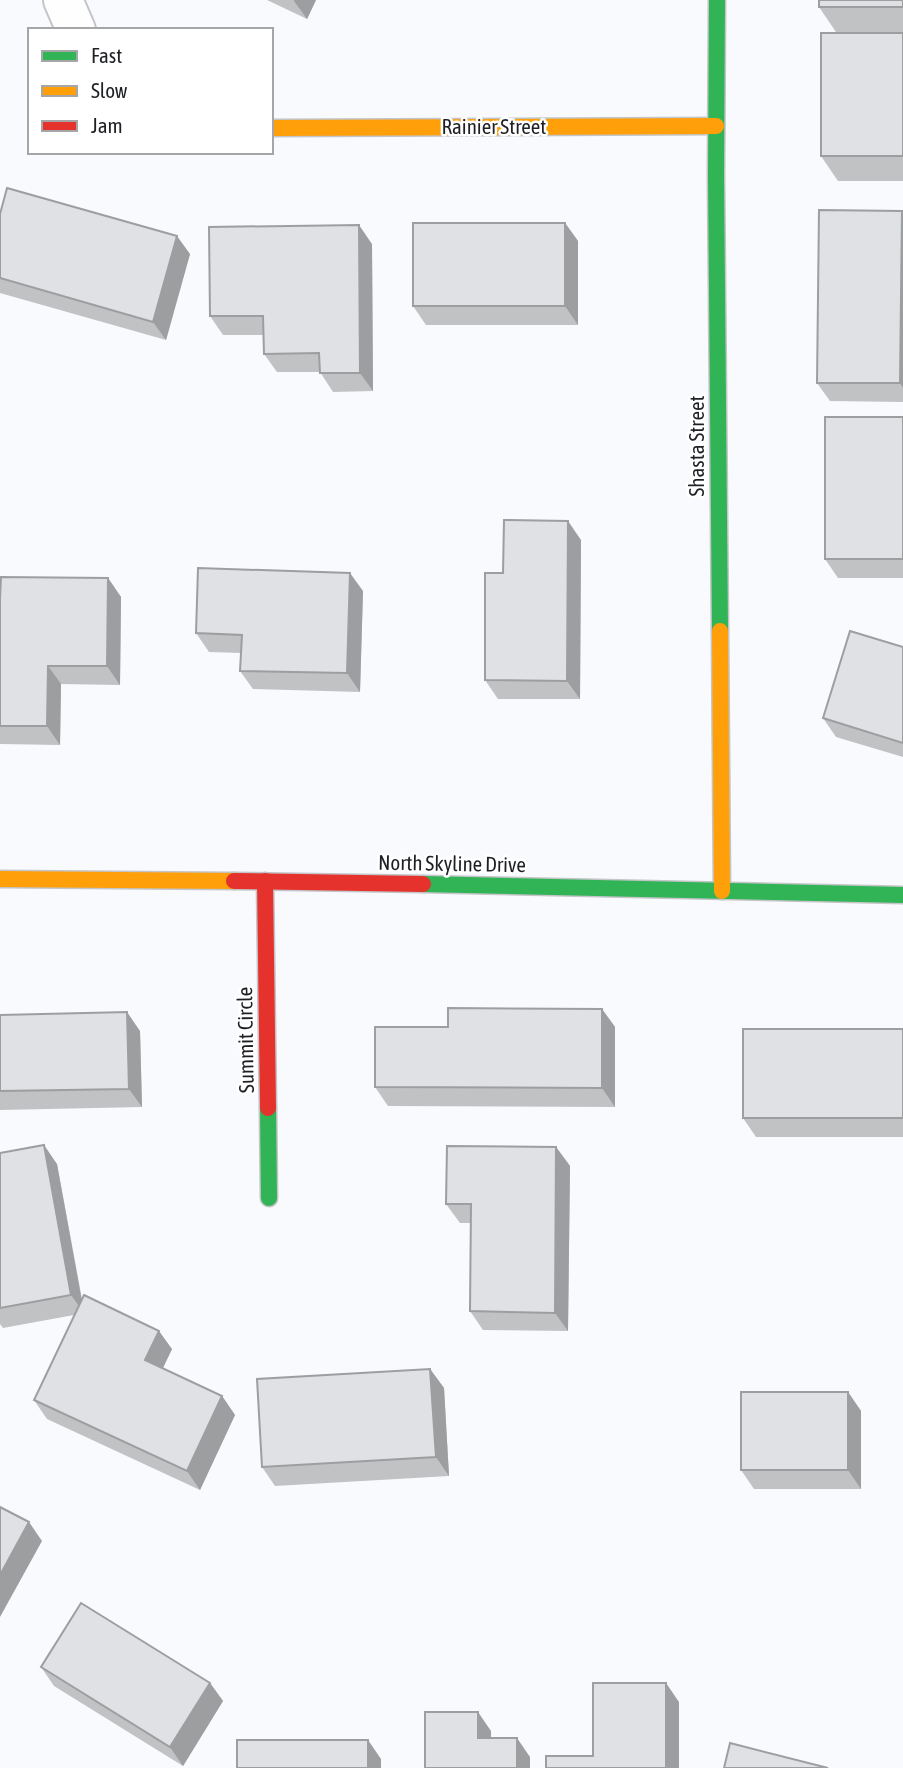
<svg xmlns="http://www.w3.org/2000/svg" width="903" height="1768" font-family="'Asap Condensed',sans-serif">
<style>
.lines{fill:none;stroke-linecap:round;stroke-linejoin:round}
.street-casing{stroke:#c3c5c8;stroke-width:42}
.fast-casing{stroke:#c3c5c8;stroke-width:19}
.slow-casing{stroke:#c3c5c8;stroke-width:19}
.jam-casing{stroke:#c3c5c8;stroke-width:19}
.street{stroke:#fefeff;stroke-width:38}
.fast{stroke:#30b455;stroke-width:16}
.slow{stroke:#ff9f0a;stroke-width:16}
.jam{stroke:#e5322d;stroke-width:16}
.wall{fill:#c0c2c4}
.shaded-wall{fill:#9c9ea0}
.building{fill:#dfe1e4;stroke:#9c9ea0;stroke-width:2}
.labels{text-anchor:middle;stroke-width:5;stroke-linejoin:round;paint-order:stroke}
.street-label{font-size:21px;fill:#1e2024;stroke:#fff}
</style>
<rect width="100%" height="100%" fill="#f8fafd"/>
<g class="lines">
<defs>
<polyline id="street" points="63,0 76,30"/>
<g id="fast">
<polyline points="717,0 716,175 720,631"/>
<polyline points="423,884 903,895"/>
<polyline points="268,1108 269,1198"/>
</g>
<g id="slow">
<polyline points="271,128 716,126"/>
<polyline points="720,631 722,891"/>
<polyline points="0,879 234,881"/>
</g>
<g id="jam">
<polyline points="234,881 423,884"/>
<polyline points="265,881 268,1108"/>
</g>
</defs>
<use href="#street" class="street-casing"/>
<use href="#fast" class="fast-casing"/>
<use href="#slow" class="slow-casing"/>
<use href="#jam" class="jam-casing"/>
<use href="#street" class="street"/>
<use href="#fast" class="fast"/>
<use href="#slow" class="slow"/>
<use href="#jam" class="jam"/>
</g>
<g class="wall">
<polygon points="267,0 316,0 307,19"/>
<polygon points="903,0 903,32 836,32 819,7"/>
<polygon points="903,33 903,181 838,181 821,156"/>
<polygon points="902,211 903,213 903,402 830,401 817,383"/>
<polygon points="0,214 190,254 166,340 0,293"/>
<polygon points="565,223 578,241 578,325 426,325 413,306"/>
<polygon points="372,244 373,391 333,392 320,372 277,372 264,354 263,335 223,335 210,316"/>
<polygon points="903,417 903,578 838,578 825,559"/>
<polygon points="581,540 580,699 498,699 485,680 503,573"/>
<polygon points="108,578 121,597 120,685 61,684 60,745 0,744 0,599"/>
<polygon points="363,591 360,692 253,689 240,671 241,653 209,652 196,633"/>
<polygon points="903,647 903,757 836,737 823,718"/>
<polygon points="602,1009 615,1027 615,1107 388,1106 375,1087 448,1027"/>
<polygon points="0,1015 140,1031 142,1107 0,1110"/>
<polygon points="903,1029 903,1137 756,1137 743,1118"/>
<polygon points="556,1147 570,1166 568,1331 483,1330 470,1311 471,1223 460,1223 446,1204"/>
<polygon points="0,1153 57,1164 82,1299 172,1349 163,1368 222,1396 235,1415 200,1490 47,1419 34,1400 74,1315 3,1328 0,1324"/>
<polygon points="430,1369 444,1388 449,1476 275,1486 262,1467"/>
<polygon points="848,1392 861,1411 861,1489 754,1489 741,1470"/>
<polygon points="41,1667 210,1683 223,1701 183,1766 54,1686"/>
</g>
<g class="shaded-wall">
<polygon points="294,0 316,0 307,19 294,1"/>
<polygon points="902,211 903,213 903,388 900,383"/>
<polygon points="565,223 578,241 578,325 565,306"/>
<polygon points="359,225 372,244 373,391 360,373"/>
<polygon points="177,236 190,254 166,340 153,322"/>
<polygon points="568,521 581,540 580,699 567,681"/>
<polygon points="350,573 363,591 360,692 347,673"/>
<polygon points="108,578 121,597 120,685 107,666"/>
<polygon points="48,666 61,684 60,745 47,726"/>
<polygon points="602,1009 615,1027 615,1107 602,1088"/>
<polygon points="127,1012 140,1031 142,1107 129,1089"/>
<polygon points="44,1145 57,1164 84,1313 71,1295"/>
<polygon points="556,1147 570,1166 568,1331 555,1313"/>
<polygon points="159,1331 172,1349 158,1378 145,1360"/>
<polygon points="430,1369 444,1388 449,1476 436,1457"/>
<polygon points="848,1392 861,1411 861,1489 848,1470"/>
<polygon points="222,1396 235,1415 200,1490 187,1471"/>
<polygon points="29,1522 42,1541 0,1617 0,1575"/>
<polygon points="210,1683 223,1701 183,1766 170,1747"/>
<polygon points="666,1683 679,1702 679,1768 666,1768"/>
<polygon points="478,1712 491,1731 491,1757 478,1738"/>
<polygon points="517,1738 530,1757 530,1768 517,1768"/>
<polygon points="368,1740 381,1759 381,1768 368,1768"/>
</g>
<g class="building">
<rect x="819" y="0" width="84" height="7"/>
<rect x="821" y="33" width="82" height="123"/>
<polygon points="7,188 177,236 153,322 0,278 0,214"/>
<polygon points="819,210 902,211 900,383 817,383"/>
<rect x="413" y="223" width="152" height="83"/>
<polygon points="359,225 360,373 320,373 319,353 264,354 263,316 210,316 209,227"/>
<rect x="825" y="417" width="78" height="142"/>
<polygon points="504,520 568,521 567,681 485,680 485,573 503,573"/>
<polygon points="198,568 350,573 347,673 240,671 242,635 196,633"/>
<polygon points="1,577 108,578 107,666 48,666 47,726 0,726 0,599"/>
<polygon points="850,631 903,647 903,743 823,718"/>
<polygon points="448,1008 602,1009 602,1088 375,1087 375,1027 448,1027"/>
<polygon points="127,1012 129,1089 0,1091 0,1015"/>
<rect x="743" y="1029" width="160" height="89"/>
<polygon points="44,1145 71,1295 0,1308 0,1153"/>
<polygon points="447,1146 556,1147 555,1313 470,1311 471,1204 446,1204"/>
<polygon points="84,1295 159,1331 145,1360 222,1396 187,1471 34,1400"/>
<polygon points="430,1369 436,1457 262,1467 257,1379"/>
<rect x="741" y="1392" width="107" height="78"/>
<polygon points="0,1507 29,1522 0,1575"/>
<polygon points="81,1603 210,1683 170,1747 41,1667"/>
<polygon points="593,1683 666,1683 666,1768 546,1768 546,1756 593,1756"/>
<polygon points="425,1712 478,1712 478,1738 517,1738 517,1768 425,1768"/>
<rect x="237" y="1740" width="131" height="28"/>
<polygon points="730,1743 828,1768 724,1768"/>
</g>
<g class="labels">
<g class="street-label">
<text x="494" y="134">Rainier Street</text>
<text transform="translate(697 446) rotate(-90)" y="7">Shasta Street</text>
<text transform="translate(452 864) rotate(1)" y="7">North Skyline Drive</text>
<text transform="translate(246 1040) rotate(-91)" y="7">Summit Circle</text>
</g>
</g>
<rect x="28" y="28" width="245" height="126" fill="#ffffff" stroke="#a5a6a7" stroke-width="2"/>
<rect x="42" y="51" width="35" height="10" fill="#30b455" stroke="#a5a6a7" stroke-width="2"/>
<text x="91" y="63" font-size="21" fill="#1e2024">Fast</text>
<rect x="42" y="86" width="35" height="10" fill="#ff9f0a" stroke="#a5a6a7" stroke-width="2"/>
<text x="91" y="98" font-size="21" fill="#1e2024">Slow</text>
<rect x="42" y="121" width="35" height="10" fill="#e5322d" stroke="#a5a6a7" stroke-width="2"/>
<text x="91" y="133" font-size="21" fill="#1e2024">Jam</text>
</svg>
